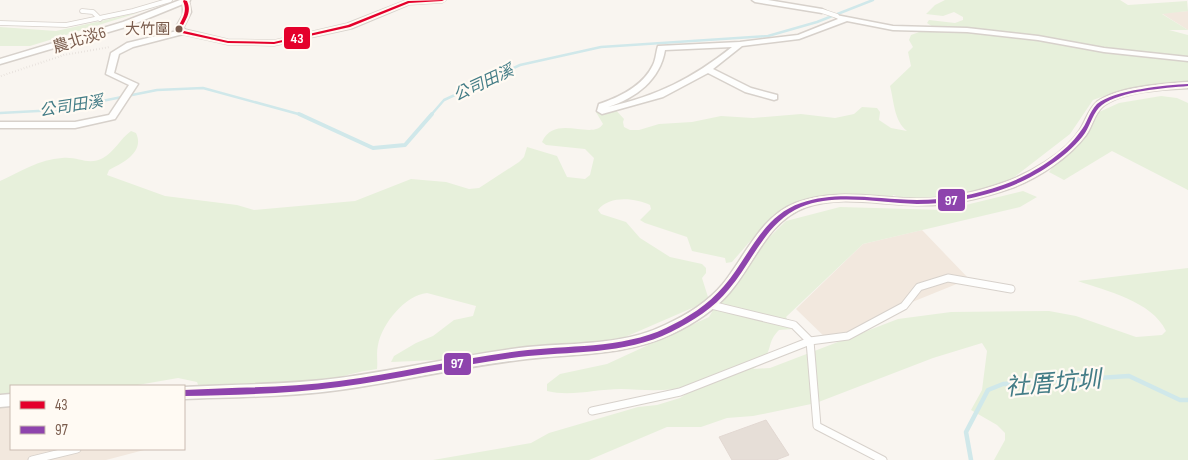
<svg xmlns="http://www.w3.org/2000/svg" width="1188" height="460" font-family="'Sofia Sans Condensed','Noto Sans TC',sans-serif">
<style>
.residential{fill:#f2e8de}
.green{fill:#e7f0db}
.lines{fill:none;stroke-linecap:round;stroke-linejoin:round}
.stream-far2{stroke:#d0e8ea;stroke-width:2.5}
.stream-far1{stroke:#d0e8ea;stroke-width:4}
.stream{stroke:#d0e8ea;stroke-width:4.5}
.building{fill:#e6ded7;stroke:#e2d8d2}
.lane-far1-casing{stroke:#d7d1cb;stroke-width:5.5}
.lane-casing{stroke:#d7d1cb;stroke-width:9}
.street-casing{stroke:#d7d1cb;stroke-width:3}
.path{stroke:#dcd5d0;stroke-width:2;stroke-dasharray:0.5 2.5;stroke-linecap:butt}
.lane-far1{stroke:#fefefd;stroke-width:4}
.lane{stroke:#fefefd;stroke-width:7}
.street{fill:#fefefd;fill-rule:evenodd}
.bus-1-casing{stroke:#fffaf3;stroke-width:4}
.bus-2-casing{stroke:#fffaf3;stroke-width:4}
.bus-1{fill:#e4002b;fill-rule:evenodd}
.bus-2{fill:#8e44ad;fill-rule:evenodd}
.bus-dot{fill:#7a5c4d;stroke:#fffaf3;stroke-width:2}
.labels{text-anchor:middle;stroke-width:4.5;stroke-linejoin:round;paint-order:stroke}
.far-bus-label{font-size:15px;fill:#7a5c4d;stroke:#fffaf3;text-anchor:end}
.far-street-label{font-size:16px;fill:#7a5c4d;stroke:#fffaf3}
.far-water-label{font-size:16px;font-style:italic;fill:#437c86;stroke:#fffaf3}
.near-water-label{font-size:24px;font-style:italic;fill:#437c86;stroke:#fffaf3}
.line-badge{stroke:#fffaf3;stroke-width:2}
.badge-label{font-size:14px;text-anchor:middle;font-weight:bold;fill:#fff}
</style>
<rect width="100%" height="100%" fill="#f9f5f0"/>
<g class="residential">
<polygon points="1188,11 1188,30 1161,13"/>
<polygon points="922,230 969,279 895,309 829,341 796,309 863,244"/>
<polygon points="11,401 11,449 148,449 106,460 0,460 0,402"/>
</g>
<g class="green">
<path d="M945 0H1120L1128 5 1187 1 1188 11 1162 14 1188 30H1169L1188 35V83L1165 89 1118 91 1093 100 1070 134 1013 178 1008 184 952 199 913 201 893 195 892 198 819 200 773 215 732 262 726 263 725 258 692 251 687 237 645 223 640 220 651 209 650 205C636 198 609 195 598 210L601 214 626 222 640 238 670 257 702 264 706 268V273L702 278 708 297 706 302 586 354 571 357 464 354 438 360 391 362 394 356 416 343 433 336 454 320 473 316 476 306 427 293C405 295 382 324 378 345 376 353 378 361 377 369 339 374 306 390 268 396 246 400 224 397 202 395L197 382 178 378 132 386H11V401L0 402V181C20 172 40 159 62 158 78 156 88 166 103 158 115 151 120 139 131 131L136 133C145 152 123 163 109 170L107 175 165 196 237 205 254 210 355 201 411 179 446 182 469 189 479 188 519 162 524 157 527 147 557 156 567 177 585 179 590 175 594 158 585 149 546 145 542 142C555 113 592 141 603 124L596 112 600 104 613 107 624 119 623 122 624 127 630 130H639L659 124 692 122 721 116 753 118 801 114 835 118 854 114 862 107 877 108 880 112 879 120 891 128 907 131C894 121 894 101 890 86L911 66 908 52 913 47 909 40 911 35 933 27 927 23 929 20 955 23 963 20V17L954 12 943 16 926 14 935 5Z"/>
<polygon points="141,12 30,46 0,46 0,27 56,31"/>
<polygon points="1161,96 1177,98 1188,103 1188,190 1112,151 1064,180 1049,172 1099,112 1119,103"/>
<path d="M1023 191 1037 197 1020 207 863 244 786 317 793 329 779 330C768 341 772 347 765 358 763 363 757 366 753 369L770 368 898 319 951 312 1049 311 1076 316 1136 337 1162 335 1166 331C1152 301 1106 291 1078 281L1188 268V460H994L1005 440V433L997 425 971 410 982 390 987 351 982 343 933 358 816 403 753 416 727 418 701 427H667L589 460H433L531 443 549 433 638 407 657 405 680 398 689 392 691 386C669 392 644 390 621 389 596 389 571 397 547 391V384L560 374 607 364 709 317 738 268 786 221 840 207 945 210Z"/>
</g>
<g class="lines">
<g class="stream-far2">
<polyline points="0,113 57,110 157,90 203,88 302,115"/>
<polyline points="431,115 444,100 520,65 601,47 768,36 817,22 873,0"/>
</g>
<polyline class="stream-far1" points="299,114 373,148 405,145 432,114"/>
<polyline class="stream" points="971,460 966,432 988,390 1003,384 1129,376 1180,400 1188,400"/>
</g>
<polygon class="building" points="766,420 789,455 776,460 732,460 719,437"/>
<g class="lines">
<defs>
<g id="lane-far1">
<polyline points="82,11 93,12 100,19"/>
<polyline points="822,11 837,16"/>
<polyline points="0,23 66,25 133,11 170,0"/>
</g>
<g id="lane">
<polyline points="711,305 794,325 810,341 817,426 883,460"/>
<polyline points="592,411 680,392 810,341 848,336 904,306 919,287 948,278 1011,289"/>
<polyline points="32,460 77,449"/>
</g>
<g id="street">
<polygon points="180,0 190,0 189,2 191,12 183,28 186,30 228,40 274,41 347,24 408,0 445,0 442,2 409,4 352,28 274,45 228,44 183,34 133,47 119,54 114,73 138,84 115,119 75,128 0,128 0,122 75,122 109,115 129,85 106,74 111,53 127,43 177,31 175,29 183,15 183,4 129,26 0,64 0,59 123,22"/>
<polygon points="752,0 768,0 822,9 826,11 822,13 755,2"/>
<path d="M836 15 893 26 967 28 1038 36 1104 48 1188 57V61L1104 52 1038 40 967 32 893 30 847 21 799 39 742 46 713 69 751 88 777 95V99L774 100 745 92 708 73 663 97 602 114 597 111 599 104C620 97 643 86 653 65 656 59 656 52 658 46L740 42 798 35 838 19 835 17ZM732 47C693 78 657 96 608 107 636 98 660 80 665 50Z"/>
<path d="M1188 82V88C1165 89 1120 91 1102 107 1094 114 1092 127 1086 135 1068 158 1040 177 1014 187 983 198 950 206 917 205 881 205 841 195 806 207 767 221 755 263 730 292 715 310 693 324 672 334 625 357 570 353 519 360 459 367 399 382 339 390 288 397 235 397 184 399V387C235 384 287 385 339 378 399 370 458 356 519 348 566 342 621 347 665 325 687 315 708 302 723 284 746 255 760 217 796 203 834 188 877 198 917 199 947 199 975 193 1003 183 1029 174 1065 154 1080 130 1086 121 1088 110 1097 102 1117 87 1163 84 1188 82Z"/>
<polygon points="11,394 11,406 0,407 0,395"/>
</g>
</defs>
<use href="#lane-far1" class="lane-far1-casing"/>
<use href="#lane" class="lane-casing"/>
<use href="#street" class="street-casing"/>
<polyline class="path" points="1,76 64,55 110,47"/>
<use href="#lane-far1" class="lane-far1"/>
<use href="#lane" class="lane"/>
<use href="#street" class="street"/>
<defs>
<path id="bus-1" d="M184 0 187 1C192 12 186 19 181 29L184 31 228 41 274 42 348 25 408 1 444 0 442 1 409 3 350 27 274 44 228 43 182 33 177 29C182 19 188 12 183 1Z"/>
<path id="bus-2" d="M1188 84V86C1165 88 1120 91 1102 105 1093 112 1091 124 1085 133 1069 156 1035 177 1009 187 979 198 948 204 917 204 880 203 836 193 801 207 765 223 753 261 729 289 714 308 693 321 671 332 625 355 569 351 519 357 459 365 399 379 339 387 288 394 235 395 184 396V390C235 387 287 388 339 381 399 373 458 359 519 351 566 345 622 349 666 328 687 318 708 305 724 286 749 257 762 216 801 203 839 190 878 200 917 200 947 200 975 195 1003 185 1029 176 1064 155 1080 132 1087 124 1089 112 1097 104 1114 90 1166 85 1188 84Z"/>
</defs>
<use href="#bus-1" class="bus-1-casing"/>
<use href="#bus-2" class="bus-2-casing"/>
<use href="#bus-1" class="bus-1"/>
<use href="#bus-2" class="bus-2"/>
</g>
<circle class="bus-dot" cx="179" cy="29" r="4.5"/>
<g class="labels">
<g class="far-bus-label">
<text x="170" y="34">大竹圍</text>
</g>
<g class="far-street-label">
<text transform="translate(79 39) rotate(-17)" y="6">農北淡6</text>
</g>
<g class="far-water-label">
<text transform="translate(483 82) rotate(-25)" y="6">公司田溪</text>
<text transform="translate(71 105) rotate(-9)" y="6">公司田溪</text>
</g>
<g class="near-water-label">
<text transform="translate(1053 383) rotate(-5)" y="8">社厝坑圳</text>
</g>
</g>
<g class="line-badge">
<rect x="283" y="26" width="28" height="24" rx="5" fill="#e4002b"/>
<rect x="937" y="188" width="29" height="24" rx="5" fill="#8e44ad"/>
<rect x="443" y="352" width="29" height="24" rx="5" fill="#8e44ad"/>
</g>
<g class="badge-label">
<text x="297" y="43">43</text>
<text x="951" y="205">97</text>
<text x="457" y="368">97</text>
</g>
<rect x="10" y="385" width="175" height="65" fill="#fffaf3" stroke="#cabbb1"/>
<rect x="20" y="401" width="25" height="8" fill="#e4002b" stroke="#cabbb1"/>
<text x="55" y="410" font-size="15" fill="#7a5c4d">43</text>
<rect x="20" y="426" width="25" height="8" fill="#8e44ad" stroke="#cabbb1"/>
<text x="55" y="435" font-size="15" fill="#7a5c4d">97</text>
</svg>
